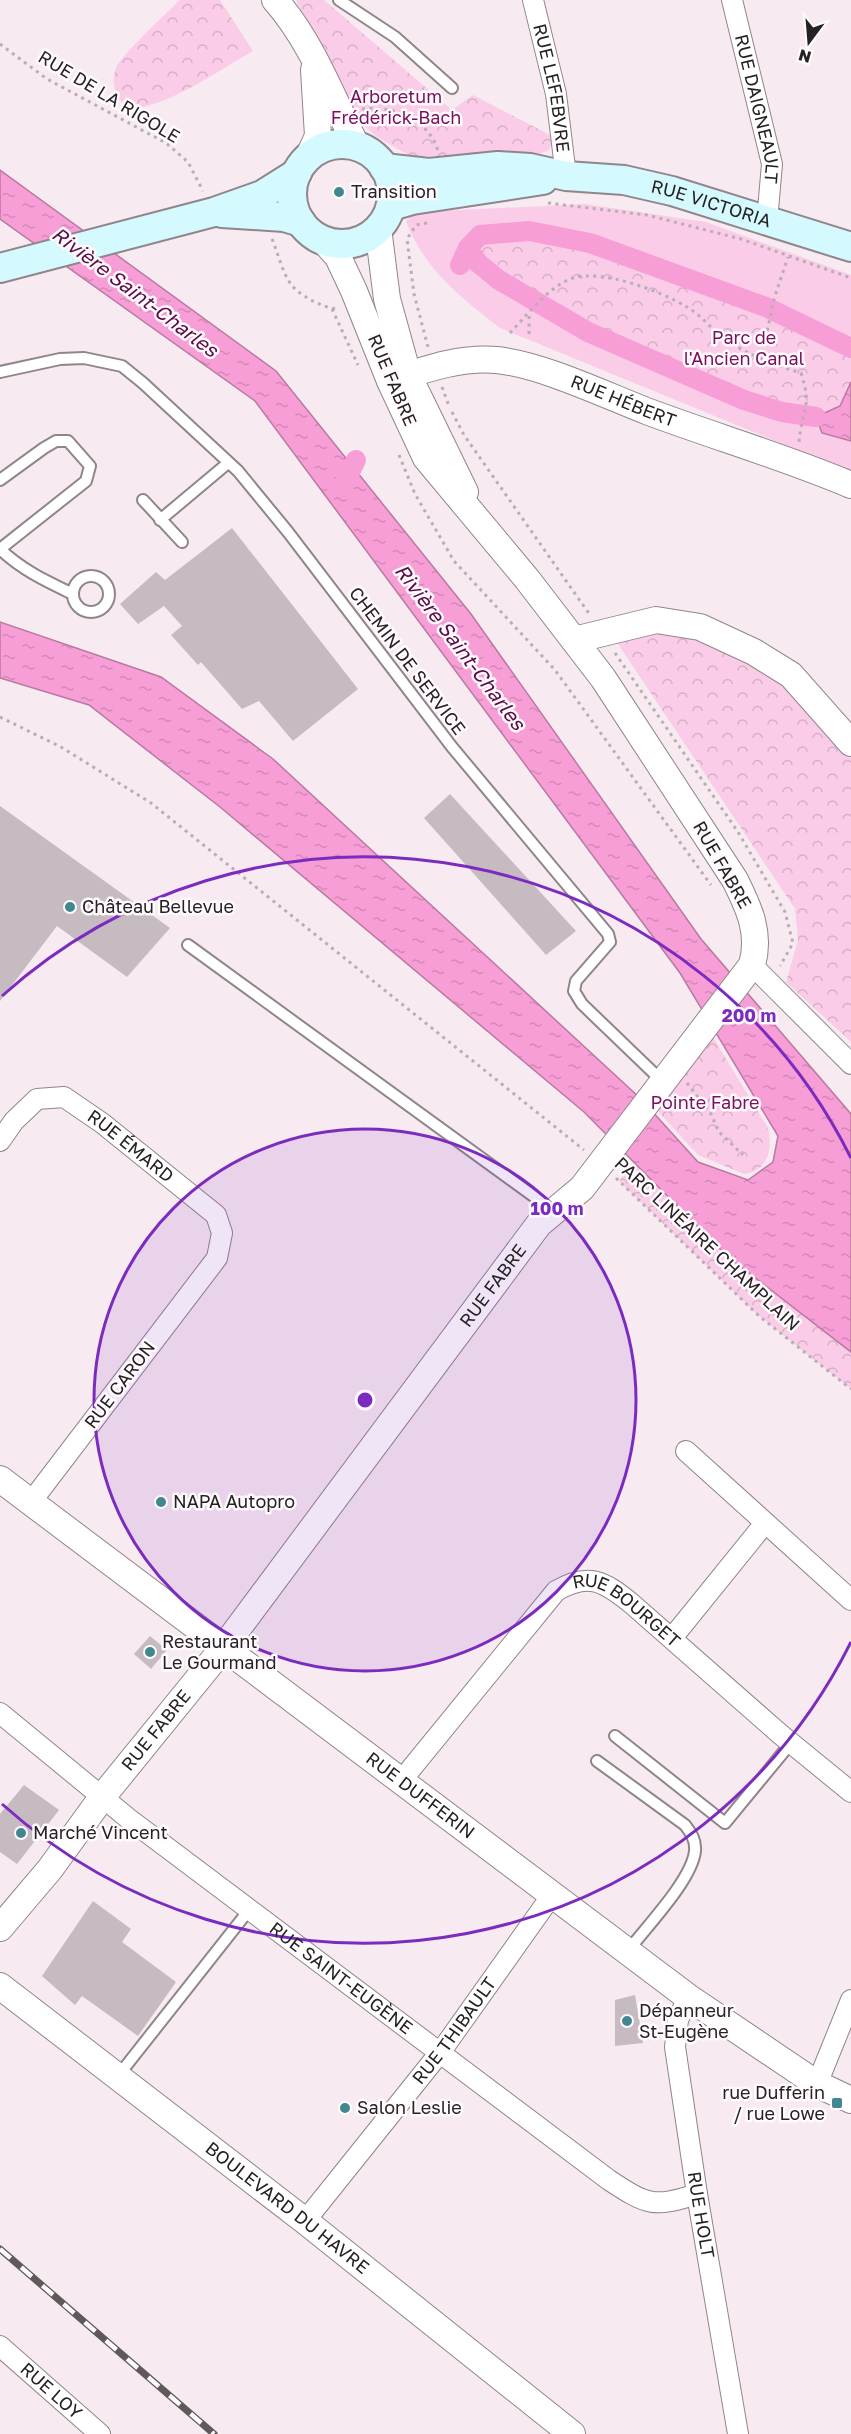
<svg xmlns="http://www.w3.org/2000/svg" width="851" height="2434" font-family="'Golos Text',sans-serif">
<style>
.green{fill:#facce7}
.forest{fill:url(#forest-crowns)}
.water{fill:url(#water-ripples);stroke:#b979a1;stroke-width:1.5}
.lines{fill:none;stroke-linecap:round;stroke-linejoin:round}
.canal{stroke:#f89ed6;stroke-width:20}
.building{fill:#c7bbc2}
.service-casing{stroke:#90858b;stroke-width:14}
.minor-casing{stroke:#90858b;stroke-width:22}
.tertiary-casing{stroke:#90858b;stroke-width:28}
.secondary-casing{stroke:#90858b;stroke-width:32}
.path{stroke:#b8aeb3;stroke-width:3;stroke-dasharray:3 4.5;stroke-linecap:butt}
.service{stroke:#fff;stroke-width:10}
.minor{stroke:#fff;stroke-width:20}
.tertiary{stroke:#fff;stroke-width:26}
.secondary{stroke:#d4f9fe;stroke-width:28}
.rail-casing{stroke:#5f595c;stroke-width:7}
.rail{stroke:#fffafd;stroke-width:4.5;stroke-dasharray:14;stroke-linecap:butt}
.ring{fill:none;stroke:#7b2cbf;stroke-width:3}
.poi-dot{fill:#408790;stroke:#fffafd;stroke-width:2}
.labels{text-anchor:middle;stroke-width:5;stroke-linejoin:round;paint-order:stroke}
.street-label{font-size:18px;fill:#262224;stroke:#fffafd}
.park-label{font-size:18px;fill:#79105d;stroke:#fffafd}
.poi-label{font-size:18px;fill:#262224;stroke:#fffafd;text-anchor:start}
.water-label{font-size:20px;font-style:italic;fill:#5b0c45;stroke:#fffafd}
.centre{fill:#7b2cbf;stroke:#fffafd;stroke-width:3}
.ring-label{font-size:18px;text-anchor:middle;font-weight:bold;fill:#7b2cbf;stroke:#fffafd;stroke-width:5;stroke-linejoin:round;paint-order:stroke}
</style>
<defs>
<pattern id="forest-crowns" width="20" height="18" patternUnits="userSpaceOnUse" patternTransform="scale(1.5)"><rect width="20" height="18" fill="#facce7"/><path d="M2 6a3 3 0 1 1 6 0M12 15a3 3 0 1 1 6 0" fill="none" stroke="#d6afc6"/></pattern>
<pattern id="water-ripples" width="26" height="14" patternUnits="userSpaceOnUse" patternTransform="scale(1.5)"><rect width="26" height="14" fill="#f89ed6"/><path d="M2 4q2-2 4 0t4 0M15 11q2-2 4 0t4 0" fill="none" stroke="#d488b8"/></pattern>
</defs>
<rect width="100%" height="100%" fill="#f7ebf1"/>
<path class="green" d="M585 204 706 222 851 275V472L500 328C460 297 424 269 406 221L418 212Z"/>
<g class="forest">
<path d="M180 0H220L253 51C217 71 169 107 128 109 116 97 110 85 116 68 121 55 167 13 180 0Z"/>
<polygon points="296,0 324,0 452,110 473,95 554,137 549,150 534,156 410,156 377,137 345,109"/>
<polygon points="529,231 590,243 766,307 851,348 851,382 840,406 816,417 782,412 680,373 588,332 499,280 478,263 468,248 480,235"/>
<polygon points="674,628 775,675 851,758 851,1042 786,982 798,940 795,909 618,644 633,632"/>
<path d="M708 1029 768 1128C773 1147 768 1172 744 1174L698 1155 652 1105Z"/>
<polygon points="634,1162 727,1256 851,1352 851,1389 759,1316 619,1181"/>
</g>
<g class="water">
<polygon points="0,170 276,371 471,614 701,939 851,1114 851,1352 727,1256 584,1112 220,807 89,705 0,678 0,622 161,677 273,759 641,1099 698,1162 748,1180 773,1162 778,1136 680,973 255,401 0,219"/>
<polygon points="851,382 851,441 822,433 816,417 840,406"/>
</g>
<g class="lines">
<g class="canal">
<polyline points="468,248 478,263 499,280 588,332 744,400 782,412 816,417"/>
<polyline points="460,265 468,248 480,235 529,231 590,243 766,307 851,348"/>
<polyline points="342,488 356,460"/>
</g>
</g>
<g class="building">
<polygon points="232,528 358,689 293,741 259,701 242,709 201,662 198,665 171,635 182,626 164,606 138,624 120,604 156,572 165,580"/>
<polygon points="450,794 576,931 546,955 424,818"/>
<polygon points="0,806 170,928 127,977 57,926 0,1001"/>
<polygon points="150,1636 167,1650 151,1669 134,1654"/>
<polygon points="24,1785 59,1810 17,1864 0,1852 0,1814"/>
<polygon points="93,1901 131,1929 122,1942 176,1982 138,2036 82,1996 75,2005 42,1976"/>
<polygon points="635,1995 643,2043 615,2046 615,2000"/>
</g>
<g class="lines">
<defs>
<g id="service">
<polyline points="339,0 395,37 452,88"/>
<polyline points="0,372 60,359 84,358 122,366 143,383 238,471 288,532 452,747 608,934 610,942 576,981 574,991 582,1004 662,1081"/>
<polyline points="0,480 44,448 56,441 68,441 90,466 86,481 0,549"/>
<polyline points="143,500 182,542"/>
<polyline points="160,520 228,463"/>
<path d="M0 549C22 570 46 581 73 594"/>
<circle cx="91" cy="594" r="18"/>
<polyline points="188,945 554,1211"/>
<polyline points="615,1736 725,1823 791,1743"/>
<path d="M597 1761 685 1825C691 1833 696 1840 695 1851 692 1880 646 1927 628 1951"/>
<polyline points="118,2076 249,1910"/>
</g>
<g id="minor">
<path id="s1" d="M533 0 556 94 566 176"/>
<path id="s2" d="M732 0 772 164 767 221"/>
<polyline points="752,965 851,1064"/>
<path id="s3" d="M0 1141 14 1121 37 1099 64 1097 102 1123 216 1215 222 1233 217 1258 31 1502"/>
<polyline points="686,1451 851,1600"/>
<polyline points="672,1638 765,1523"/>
<path id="s4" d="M0 1713 129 1819 609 2180C647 2205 653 2208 697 2194"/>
<path id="s5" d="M401 1781 556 1591C589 1572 604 1581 632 1604L780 1734 851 1792"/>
<path id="s6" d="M688 1997 678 2020 675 2047 697 2194 738 2434"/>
<polyline points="817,2084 851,2000"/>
<path id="s7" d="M305 2221 442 2050 552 1895"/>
<path id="s8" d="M0 2346 100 2434"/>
</g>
<g id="tertiary">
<path d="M275 0C312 42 332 97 357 147"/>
<polyline points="308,158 318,136 314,70"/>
<polyline points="378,228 387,299 408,375 465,492"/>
<path id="s9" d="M390 381C426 369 459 357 497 360 543 365 605 395 649 412 716 437 785 457 851 485"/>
<polyline points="574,640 656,620 700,627 754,652 791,675 851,743"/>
<path id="s10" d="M0 1479 688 1997 817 2084 851 2100"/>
<path id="s11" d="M0 1928 50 1869 103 1796 224 1647 539 1224 582 1188 752 965C761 933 749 908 735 880L603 678 527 579 426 458 390 381 354 291 338 257 323 240"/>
<path id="s12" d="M0 1986 305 2221 572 2434"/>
</g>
<g id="secondary">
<circle cx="342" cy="194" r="50"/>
<path id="s13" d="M384 168 429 173 498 166 530 168 566 176 624 180 672 191 851 247"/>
<polyline points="391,206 412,200 543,180"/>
<polyline points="222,213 284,217 301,222"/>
<polyline points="0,268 214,212 262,195 297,173"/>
</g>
</defs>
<use href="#service" class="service-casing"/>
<use href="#minor" class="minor-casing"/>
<use href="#tertiary" class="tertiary-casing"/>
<use href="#secondary" class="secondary-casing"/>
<g class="path">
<polyline points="0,44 47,79 166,143 188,162 203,191"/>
<path d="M362 109C394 105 429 120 438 151"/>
<polyline points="548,203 647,215 741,239 851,278"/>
<polyline points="427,223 416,225 407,239 414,294 428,347"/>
<path d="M272 239C278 253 282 271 290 283 298 295 324 309 339 309"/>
<polyline points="332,309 358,365"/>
<path d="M510 333C527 315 549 286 573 278 602 269 661 291 687 307 703 316 714 333 729 342 753 357 775 365 801 373 813 409 801 411 799 443"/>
<polyline points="529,334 529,314"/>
<polyline points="761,360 774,299 788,257"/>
<polyline points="442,387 449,406"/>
<polyline points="452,412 464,435 590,615"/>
<polyline points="399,455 415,494 454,561 555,670 711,885"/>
<polyline points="615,653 738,832 785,912 793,943 780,966"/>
<polyline points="0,717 61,747 151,803 584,1150"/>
<polyline points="687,1083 711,1114 719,1132 743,1155"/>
<polyline points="616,1178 759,1316 851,1389"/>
</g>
<use href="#service" class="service"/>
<use href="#minor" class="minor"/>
<use href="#tertiary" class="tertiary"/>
<use href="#secondary" class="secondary"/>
<defs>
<polyline id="rail" points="0,2249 214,2434"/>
</defs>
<use href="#rail" class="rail-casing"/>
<use href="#rail" class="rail"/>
</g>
<circle cx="365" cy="1400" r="271" fill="#7b2cbf" fill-opacity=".12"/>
<g class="ring">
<circle cx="365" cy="1400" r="271"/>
<path d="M851 1642A543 543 0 0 1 2 1804M2 996A543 543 0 0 1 851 1158"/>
</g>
<g class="poi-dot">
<circle cx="339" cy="192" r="6"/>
<circle cx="70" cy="907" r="6"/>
<circle cx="161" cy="1502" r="6"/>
<circle cx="150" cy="1652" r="6"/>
<circle cx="21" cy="1833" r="6"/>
<circle cx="627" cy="2021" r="6"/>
<rect x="831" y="2097" width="12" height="12" rx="3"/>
<circle cx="345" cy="2108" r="6"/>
</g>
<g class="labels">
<g class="street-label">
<text dy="6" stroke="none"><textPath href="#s1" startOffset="90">RUE LEFEBVRE</textPath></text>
<text transform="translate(109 97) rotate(31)" y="6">RUE DE LA RIGOLE</text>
<text dy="6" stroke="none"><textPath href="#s2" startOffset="112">RUE DAIGNEAULT</textPath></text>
<text dy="6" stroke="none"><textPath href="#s13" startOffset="332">RUE VICTORIA</textPath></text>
<text transform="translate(392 380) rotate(67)" y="6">RUE FABRE</text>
<text dy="6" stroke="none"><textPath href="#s9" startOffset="243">RUE HÉBERT</textPath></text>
<text transform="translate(407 661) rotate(53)" y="6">CHEMIN DE SERVICE</text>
<text transform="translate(722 865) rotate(60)" y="6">RUE FABRE</text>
<text dy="6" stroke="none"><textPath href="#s3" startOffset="166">RUE ÉMARD</textPath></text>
<text transform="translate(707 1244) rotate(43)" y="6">PARC LINÉAIRE CHAMPLAIN</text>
<text dy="6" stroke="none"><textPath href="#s11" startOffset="810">RUE FABRE</textPath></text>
<text transform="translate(120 1385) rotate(-53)" y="6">RUE CARON</text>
<text dy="6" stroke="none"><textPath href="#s5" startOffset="327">RUE BOURGET</textPath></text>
<text dy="6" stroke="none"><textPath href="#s11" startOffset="252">RUE FABRE</textPath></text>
<text dy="6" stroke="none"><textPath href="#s10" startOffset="526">RUE DUFFERIN</textPath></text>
<text dy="6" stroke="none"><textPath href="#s4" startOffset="432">RUE SAINT-EUGÈNE</textPath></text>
<text dy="6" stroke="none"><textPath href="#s7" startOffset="242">RUE THIBAULT</textPath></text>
<text dy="6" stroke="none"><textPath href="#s12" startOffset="363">BOULEVARD DU HAVRE</textPath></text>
<text dy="6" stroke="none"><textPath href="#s6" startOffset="222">RUE HOLT</textPath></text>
<text dy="6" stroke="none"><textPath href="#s8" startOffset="68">RUE LOY</textPath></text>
</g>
<g class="park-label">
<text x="396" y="103">Arboretum<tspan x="396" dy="21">Frédérick-Bach</tspan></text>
<text x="744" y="344">Parc de<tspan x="744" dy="21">l'Ancien Canal</tspan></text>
<text x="705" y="1109">Pointe Fabre</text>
</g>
<g class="poi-label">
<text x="351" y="198">Transition</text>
<text x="82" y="913">Château Bellevue</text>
<text x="173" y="1508">NAPA Autopro</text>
<text x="162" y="1648">Restaurant<tspan x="162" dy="21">Le Gourmand</tspan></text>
<text x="33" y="1839">Marché Vincent</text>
<text x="639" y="2017">Dépanneur<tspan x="639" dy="21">St-Eugène</tspan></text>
<text x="825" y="2099" text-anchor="end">rue Dufferin<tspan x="825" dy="21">/ rue Lowe</tspan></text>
<text x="357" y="2114">Salon Leslie</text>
</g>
<g class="water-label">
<text transform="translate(135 292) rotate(37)" y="7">Rivière Saint-Charles</text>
<text transform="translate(460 647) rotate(53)" y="7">Rivière Saint-Charles</text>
</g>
</g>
<circle cx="365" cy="1400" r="9" class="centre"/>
<g class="ring-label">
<text x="749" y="1022">200 m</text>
<text x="557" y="1215">100 m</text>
</g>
<g transform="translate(809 42) rotate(196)" stroke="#fffafd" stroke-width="4.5" paint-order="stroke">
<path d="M0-4.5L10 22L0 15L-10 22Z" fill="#262224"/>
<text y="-9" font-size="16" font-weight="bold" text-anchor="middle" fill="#262224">N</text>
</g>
</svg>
